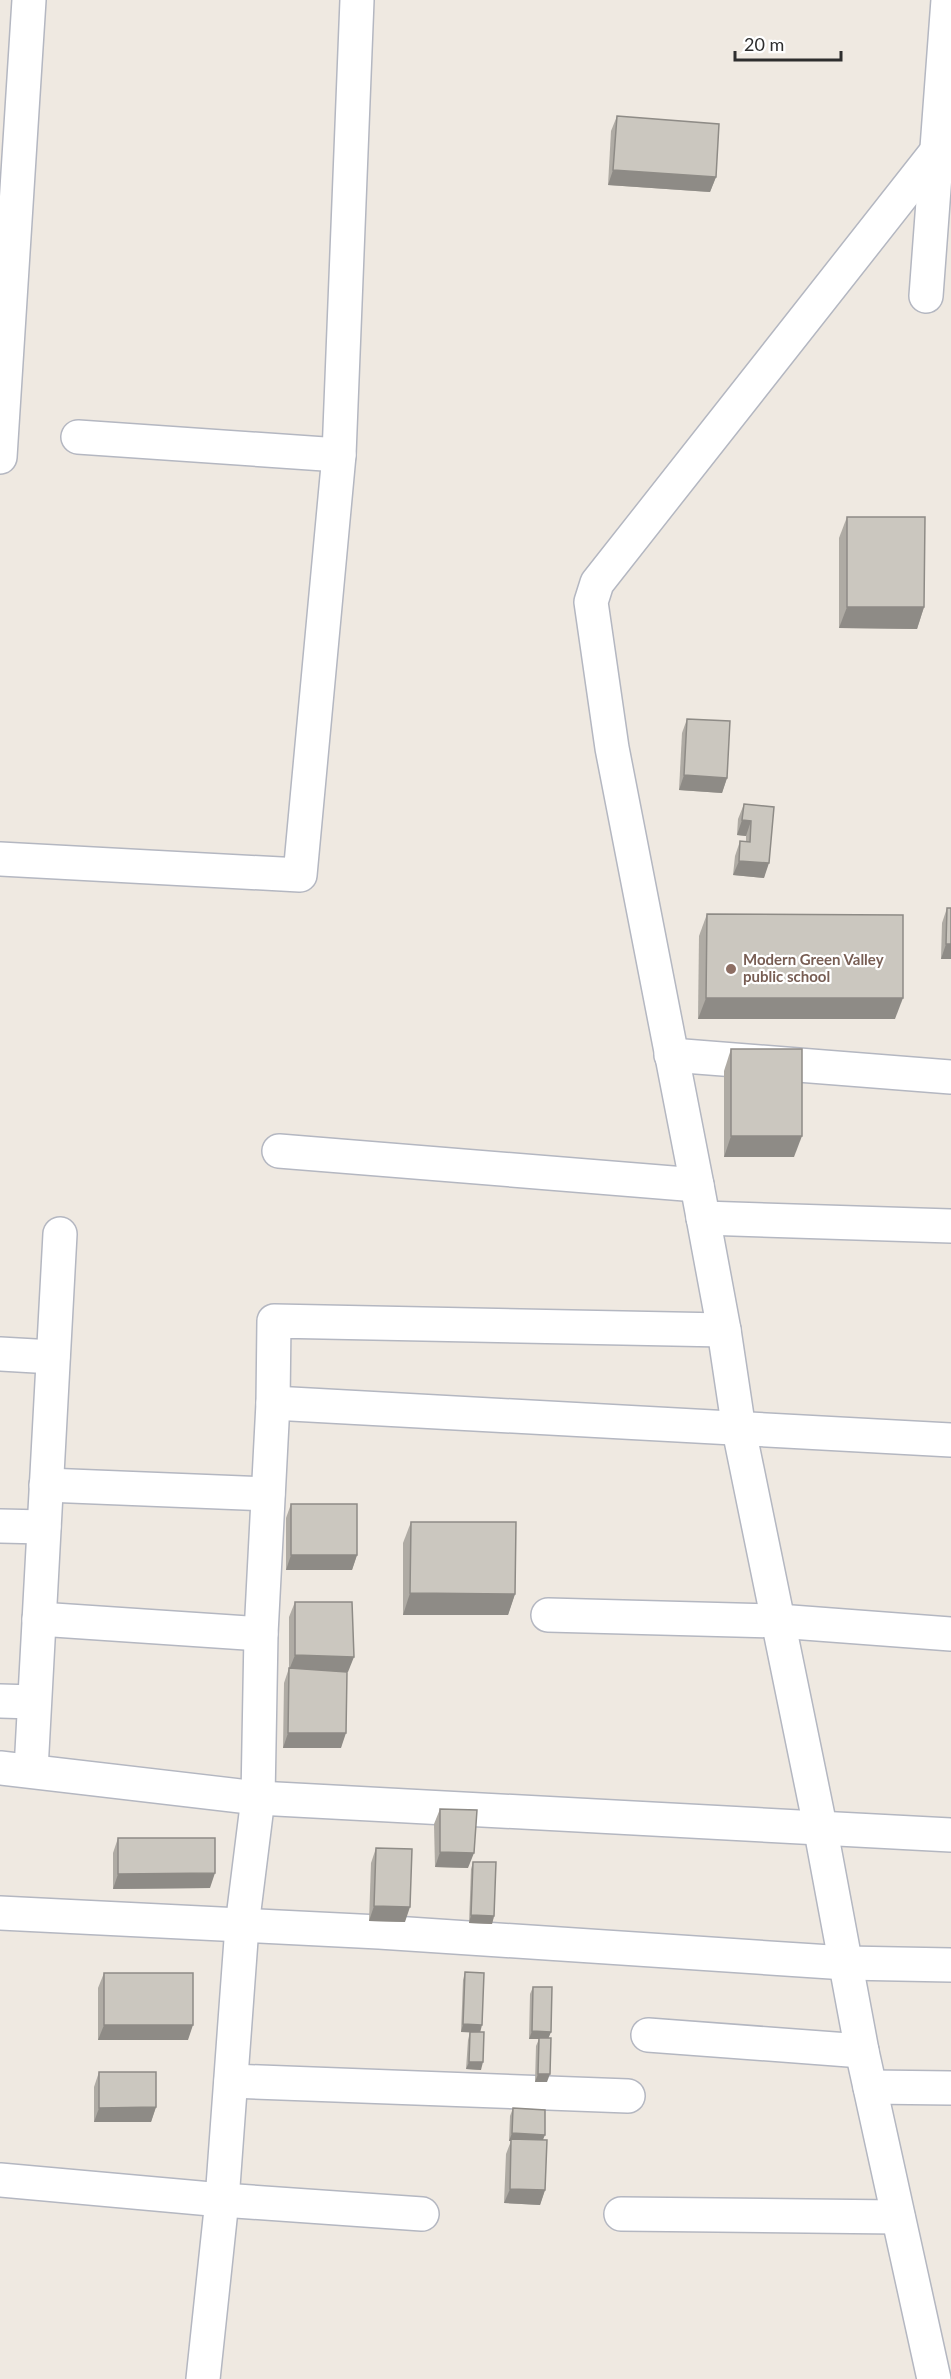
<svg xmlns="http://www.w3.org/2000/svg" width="951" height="2379" font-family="Lato,sans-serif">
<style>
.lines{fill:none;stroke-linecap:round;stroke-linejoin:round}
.minor-casing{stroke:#b4b7c1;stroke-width:36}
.minor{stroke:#fff;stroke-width:33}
.wall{fill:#afaba4}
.shaded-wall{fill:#8e8b86}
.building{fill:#cbc7bf;stroke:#8e8b86;stroke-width:1.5}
.education-dot{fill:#8d6e63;stroke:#fff;stroke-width:2}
.labels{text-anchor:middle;stroke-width:4.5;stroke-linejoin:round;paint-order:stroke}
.education-label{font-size:15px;font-weight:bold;fill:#785e54;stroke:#fff;text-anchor:start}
</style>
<rect width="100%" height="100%" fill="#efe9e1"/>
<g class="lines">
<defs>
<g id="minor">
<polyline points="926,296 948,0"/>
<polyline points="78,437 339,455"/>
<polyline points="0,457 29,0"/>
<polyline points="0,859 300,875 339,455 357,0"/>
<polyline points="671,1055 951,1077"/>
<polyline points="279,1151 697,1185"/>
<polyline points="703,1218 951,1226"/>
<polyline points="0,1354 53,1357"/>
<polyline points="273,1403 951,1440"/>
<polyline points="46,1485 268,1494"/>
<polyline points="0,1526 44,1527"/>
<polyline points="548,1615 778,1621 951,1634"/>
<polyline points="39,1619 261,1634"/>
<polyline points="0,1701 34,1702"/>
<polyline points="0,1768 258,1798 951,1835"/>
<polyline points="31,1770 60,1234"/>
<polyline points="0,1913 379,1932 846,1963 951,1965"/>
<polyline points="648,2035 862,2051"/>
<polyline points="231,2081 628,2096"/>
<polyline points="870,2087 951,2088"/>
<polyline points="0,2180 222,2200 422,2214"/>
<polyline points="621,2214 898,2217"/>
<polyline points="203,2379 222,2200 242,1926 258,1798 261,1634 273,1403 274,1321 724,1330"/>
<polyline points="934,2379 862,2051 820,1826 739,1430 724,1330 697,1185 612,748 591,602 597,583 937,151"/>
</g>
</defs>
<use href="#minor" class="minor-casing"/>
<use href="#minor" class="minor"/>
</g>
<g class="wall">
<polygon points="617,116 716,177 710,192 608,185 611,131"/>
<polygon points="847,517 924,607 917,629 839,628 839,538"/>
<polygon points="687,719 727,778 722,793 679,790 682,733"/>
<polygon points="744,804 774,807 764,878 733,875 735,856 740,841 746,842 746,836 737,835 738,819"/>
<polygon points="947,908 951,959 941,959 942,923"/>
<polygon points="707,914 895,1019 698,1019 699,936"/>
<polygon points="731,1049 794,1157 724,1157 724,1071"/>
<polygon points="291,1504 357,1555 352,1570 286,1570 286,1518"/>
<polygon points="411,1522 515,1594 508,1615 403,1615 403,1543"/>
<polygon points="295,1602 348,1672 347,1672 341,1748 283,1748 284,1683 289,1668 289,1617"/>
<polygon points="440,1809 468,1868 435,1867 434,1824"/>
<polygon points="118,1838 210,1888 113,1889 113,1853"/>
<polygon points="376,1848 405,1922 369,1921 371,1863"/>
<polygon points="473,1862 494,1916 492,1924 469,1923 471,1869"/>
<polygon points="465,1972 480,2032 481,2070 466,2069 468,2040 470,2032 461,2032 463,1980"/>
<polygon points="104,1973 188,2040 98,2040 98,1988"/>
<polygon points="533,1987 551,2032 548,2038 547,2082 535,2082 536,2046 539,2039 529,2039 530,1994"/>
<polygon points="99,2072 156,2107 151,2122 94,2122 94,2087"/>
<polygon points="513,2108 543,2140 545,2190 540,2205 504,2203 506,2154 511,2141 509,2141 510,2116"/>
</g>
<g class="shaded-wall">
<polygon points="613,170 716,177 710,192 608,185"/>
<polygon points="847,607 924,607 917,629 839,628"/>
<polygon points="684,775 727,778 722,793 679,790"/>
<polygon points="742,820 751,821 746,836 737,835"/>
<polygon points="739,861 769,863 764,878 733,875"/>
<polygon points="946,944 951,944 951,959 941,959"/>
<polygon points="706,998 903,998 895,1019 698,1019"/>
<polygon points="731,1136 802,1136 794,1157 724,1157"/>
<polygon points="291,1555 357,1555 352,1570 286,1570"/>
<polygon points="410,1593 515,1594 508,1615 403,1615"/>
<polygon points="295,1655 354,1657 348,1672 289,1670"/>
<polygon points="288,1733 346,1733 341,1748 283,1748"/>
<polygon points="440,1852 474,1853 468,1868 435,1867"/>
<polygon points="215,1873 210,1888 113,1889 118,1874"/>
<polygon points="374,1906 410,1907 405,1922 369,1921"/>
<polygon points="471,1915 494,1916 492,1924 469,1923"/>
<polygon points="463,2024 482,2025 480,2033 461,2032"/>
<polygon points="104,2025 193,2025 188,2040 98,2040"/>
<polygon points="532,2031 551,2032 548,2039 529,2039"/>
<polygon points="469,2062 483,2062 481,2070 466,2069"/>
<polygon points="538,2074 550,2074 547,2082 535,2082"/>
<polygon points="156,2107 151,2122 94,2122 99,2108"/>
<polygon points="512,2133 545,2135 542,2142 511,2139 511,2141 509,2141"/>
<polygon points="510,2189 545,2190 540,2205 504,2203"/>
</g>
<g class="building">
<polygon points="617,116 719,124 716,177 613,170"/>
<polygon points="847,517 925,517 924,607 847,607"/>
<polygon points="687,719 730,721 727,778 684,775"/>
<polygon points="744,804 774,807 769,863 739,861 740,841 750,842 751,821 742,820"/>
<polygon points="947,908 951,908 951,944 946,944"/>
<polygon points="707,914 903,915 903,998 706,998"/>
<rect x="731" y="1049" width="71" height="87"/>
<rect x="291" y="1504" width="66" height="51"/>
<polygon points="411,1522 516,1522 515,1594 410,1593"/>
<polygon points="295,1602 352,1602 354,1657 295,1655"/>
<polygon points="289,1668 347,1672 346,1733 288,1733"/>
<polygon points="440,1809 477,1810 474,1853 440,1852"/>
<polygon points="118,1838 215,1838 215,1873 118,1874"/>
<polygon points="376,1848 412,1849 410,1907 374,1906"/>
<polygon points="473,1862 496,1862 494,1916 471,1915"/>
<polygon points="465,1972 484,1973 482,2025 463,2024"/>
<rect x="104" y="1973" width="89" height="52"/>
<polygon points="533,1987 552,1987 551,2032 532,2031"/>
<polygon points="470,2032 484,2032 483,2062 469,2062"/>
<polygon points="539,2038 551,2038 550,2074 538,2074"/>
<polygon points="99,2072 156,2072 156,2107 99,2108"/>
<polygon points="513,2108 545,2110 545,2135 512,2133"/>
<polygon points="511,2139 547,2140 545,2190 510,2189"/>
</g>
<circle class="education-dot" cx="731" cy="969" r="6"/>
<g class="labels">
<g class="education-label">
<text x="743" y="965">Modern Green Valley<tspan x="743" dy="17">public school</tspan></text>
</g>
</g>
<path d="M735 51v9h106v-9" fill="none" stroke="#2e2e2e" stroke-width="3"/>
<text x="744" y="51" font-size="18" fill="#2e2e2e" stroke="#ffffff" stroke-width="4.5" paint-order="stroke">20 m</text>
</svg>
